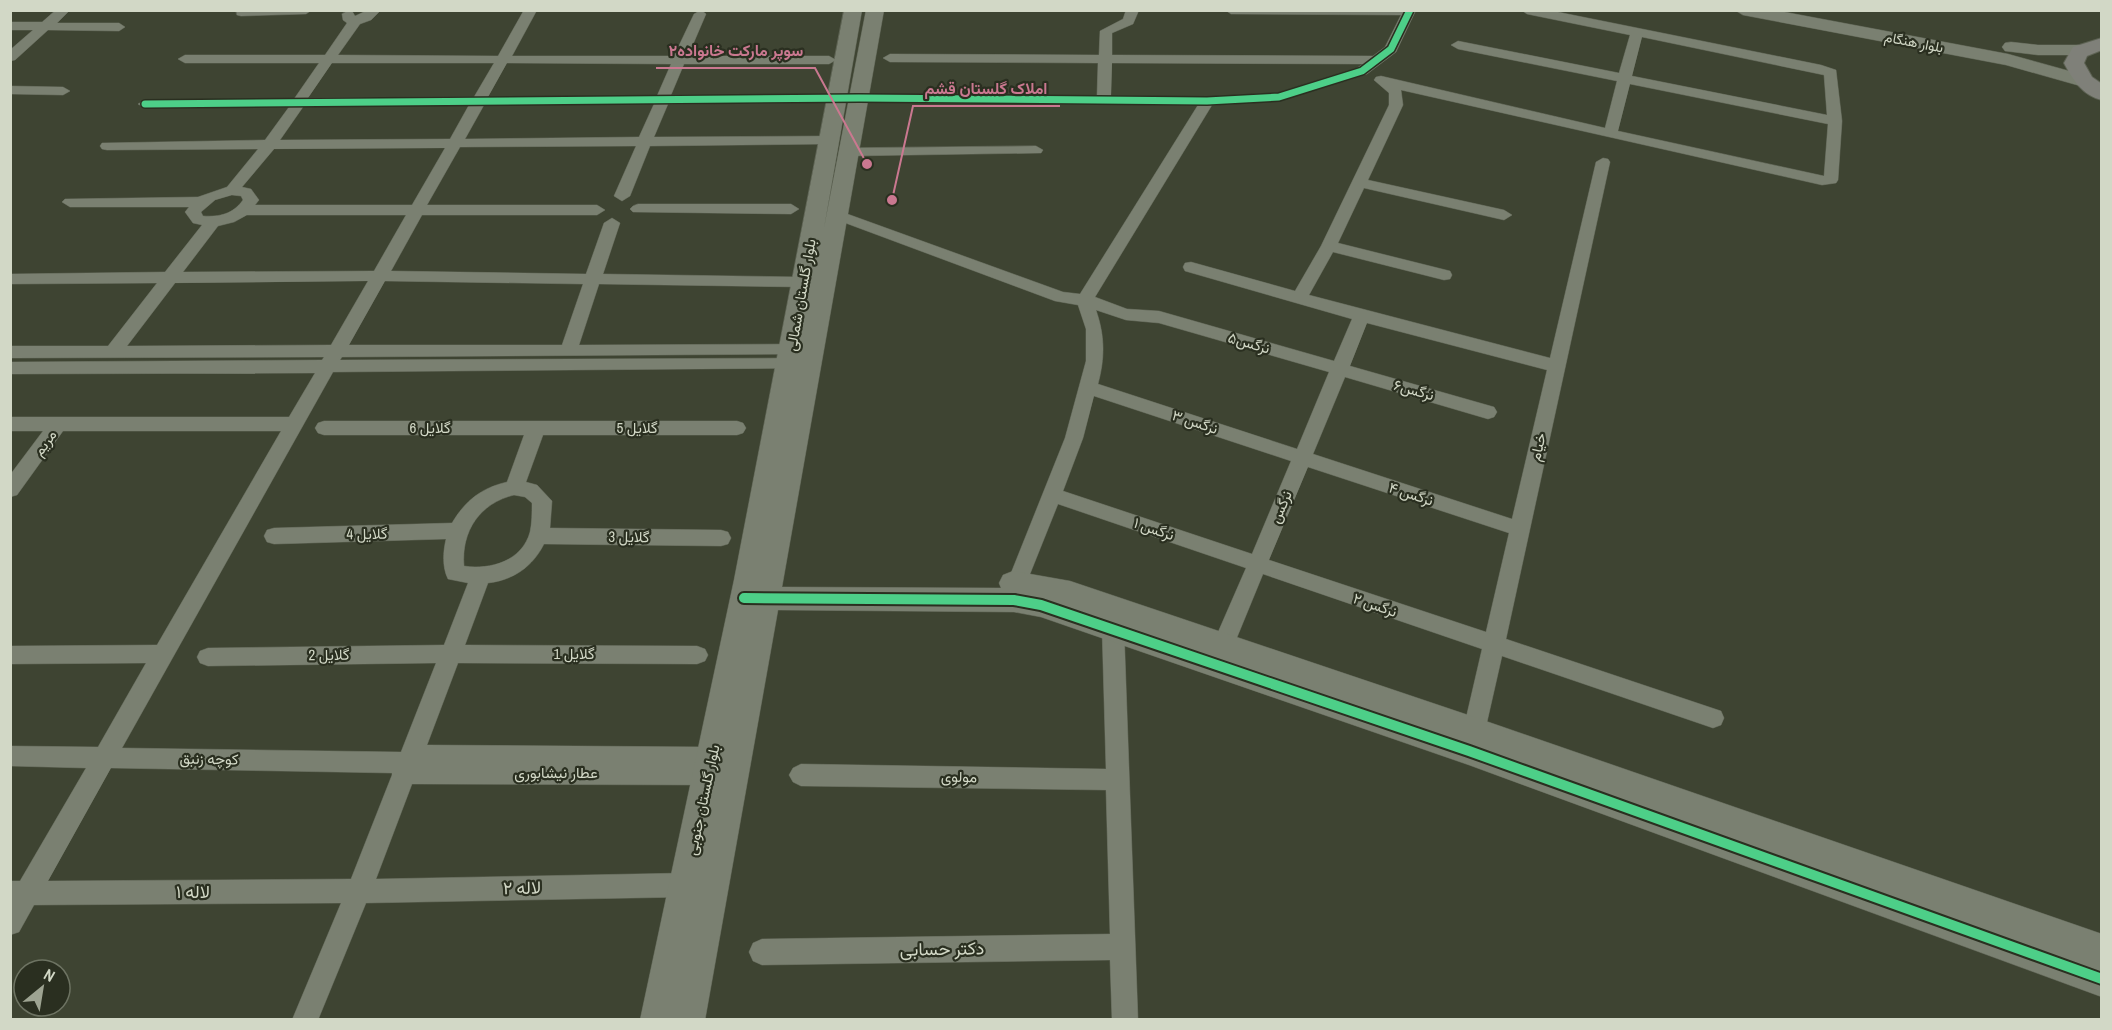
<svg xmlns="http://www.w3.org/2000/svg" width="2112" height="1030" font-family="'Archivo Narrow',Vazirmatn,sans-serif">
<style>
.lines{fill:none;stroke-linecap:round;stroke-linejoin:round}
.street-casing{stroke:#5d6253;stroke-width:1}
.secondary-casing{stroke:#5d6253;stroke-width:1}
.primary-casing{stroke:#5d6253;stroke-width:2}
.street{fill:#7a8071;fill-rule:evenodd}
.secondary{fill:#7a8071;fill-rule:evenodd}
.primary{fill:#7f8079;fill-rule:evenodd}
.cycleway-far2-casing{stroke:#2a2f20;stroke-width:10}
.cycleway-far1-casing{stroke:#2a2f20;stroke-width:12}
.cycleway-casing{stroke:#2a2f20;stroke-width:14}
.cycleway-far2{stroke:#4dcf88;stroke-width:7}
.cycleway-far1{stroke:#4dcf88;stroke-width:8}
.cycleway{stroke:#4dcf88;stroke-width:10}
.labels{text-anchor:middle;stroke-width:4.5;stroke-linejoin:round;paint-order:stroke}
.far-street-label{font-size:14px;fill:#d2d8c6;stroke:#2a2f20}
.street-label{font-size:15px;fill:#d2d8c6;stroke:#2a2f20}
.near-street-label{font-size:18px;fill:#d2d8c6;stroke:#2a2f20}
.leader{fill:none;stroke:#ca7890;stroke-width:2}
.callout-dot{fill:#ca7890;stroke:#2a2f20;stroke-width:2}
.callout-label{font-size:16px;text-anchor:middle;font-weight:bold;fill:#ca7890;stroke:#2a2f20;stroke-width:4.5;stroke-linejoin:round;paint-order:stroke}
</style>
<rect width="100%" height="100%" fill="#3e4432"/>
<g class="lines">
<defs>
<g id="street">
<polygon points="56,10 70,10 57,23 119,23 125,27 119,31 48,30 15,60 10,61 10,50 33,30 10,30 10,22 42,22"/>
<polygon points="236,10 312,10 306,14 241,16 237,15"/>
<path d="M349 10 352 11 355 16 368 10H381L371 20 360 24 338 55 498 56 524 10H537L512 56H674L694 14 701 10 706 14 688 56H829L836 60 829 64H684L671 95 1097 96 1098 63 890 62 883 58 890 54 1099 55 1100 31 1123 19 1126 10H1139L1133 24 1112 33V55L1373 56 1385 47 1401 15 1231 14 1225 10H1416L1396 52 1367 74 1279 101 1212 105 1095 297 1127 309 1159 311 1334 361 1352 319 1185 271 1183 267 1185 263 1191 262 1295 291 1321 246 1389 105V93L1374 80 1376 77 1381 76 1605 128 1617 81 1458 49 1451 45 1458 41 1619 73 1630 35 1527 14 1521 10H1548L1821 65 1836 70 1842 121 1838 180 1836 183 1822 185 1401 90 1403 105 1368 180 1504 210 1512 215 1504 220 1364 188 1338 243 1450 271 1452 275 1450 279 1444 280 1333 252 1309 295 1550 358 1596 162 1603 158 1608 159 1610 162 1506 639 1721 711 1724 718 1721 725 1713 728 1502 656 1485 731 1482 738 1474 741 1466 738 1463 731 1482 649 1263 574 1231 652 1223 655 1215 652 1212 646 1246 568 1058 504 1024 589 1017 591 1010 589 1007 583 1065 438 1086 361V329L1078 305 1055 301 832 218 829 215 832 212H842L1063 292 1080 294 1198 105 859 102 668 104 654 137 830 136 837 140 830 144 650 146 630 196 622 201 614 196 636 146 460 147 427 205H597L605 210 597 215H422L391 271 586 274 604 223 612 218 620 223 603 274 803 277 809 278 811 282 809 286 803 287 599 284 579 345 803 344 809 346 812 350 809 354 342 357 340 360 803 358 809 360 812 364 809 368 333 372 122 748 401 752 436 663 208 666 200 663 197 657 200 651 208 648 444 645 468 583 448 579C442 567 443 552 446 539L274 544 267 542 264 536 267 530 274 528 452 523C465 501 481 488 507 482L524 435H324L318 433 315 428 318 423 324 421H737L743 423 746 428 743 433 737 435H543L526 482 537 485 552 501 550 528 721 530 728 532 731 538 728 544 721 546 544 544C533 566 514 580 488 583L465 645 697 646 705 649 708 655 705 661 697 664 458 663 427 745 712 747 720 750 723 757 720 764 715 766 720 774 716 781 708 785 412 784 376 879 686 873 695 877 698 885 695 893 686 897 366 903 318 1020H292L341 903 34 905 19 932 10 935V881H20L86 768 10 766V746L98 747 146 663 10 664V646L157 645 281 431H63L17 495 10 497V475L43 431H10V417H289L315 373 10 374V362L322 360 324 357 10 358V346H108L157 283 10 284V274L165 272 202 225 193 223 185 212 189 207H70L62 202 65 199 198 197 227 187 258 149 107 150 102 149 100 146 102 143 265 140 289 107 145 108 138 104 145 100 294 99 319 63H185L178 59 185 55H325L347 23 343 20 342 14ZM1642 37 1824 75 1827 115 1632 76ZM332 63H494L474 97 308 98ZM507 63 671 64 657 96 488 97ZM1112 63 1363 64 1357 68 1278 93 1207 97 1111 96ZM1630 84 1828 124 1824 176 1618 131ZM654 104 639 137 465 139 484 105ZM469 105 450 139 280 140 303 107ZM445 148 412 205H255L259 200 251 189 242 187 274 149ZM232 195 241 196 243 200C233 214 220 217 203 216L201 212 215 200ZM247 215H406L374 271 183 272 218 226 234 222ZM368 281 331 345 127 346 175 283ZM385 281 583 284 562 345H349ZM1096 310 1126 320 1159 323 1329 372 1297 449 1098 384C1105 358 1105 336 1096 310ZM1367 323 1547 370 1512 519 1313 454 1345 377 1488 419 1494 417 1497 412 1494 407 1350 366ZM1094 396 1291 461 1252 554 1063 491 1083 438ZM1308 467 1509 533 1486 632 1269 560ZM514 495 525 497 532 503C532 513 532 523 530 532 522 561 491 570 464 566 461 531 480 503 514 495ZM111 768 392 773V775L351 879 48 881Z"/>
<polygon points="10,86 63,87 70,91 63,95 10,94"/>
<polygon points="1036,146 1043,150 1041,153 848,156 841,152 848,148"/>
<polygon points="638,204 791,204 799,209 791,214 633,212 630,209 633,206"/>
<polygon points="1113,619 1120,622 1124,628 1138,1020 1112,1020 1110,960 762,965 753,961 749,952 753,943 762,939 1110,934 1106,790 801,786 793,782 789,775 793,768 801,764 1106,769 1102,628 1106,622"/>
</g>
<g id="secondary">
<polygon points="844,10 862,10 824,228 866,10 884,10 782,587 1001,588 999,583 1003,575 1013,571 1070,581 1474,717 2102,934 2102,997 1469,765 1041,617 1014,612 778,610 705,1020 640,1020 734,580"/>
<polygon points="1735,10 1774,10 2008,54 2091,77 2093,81 2091,85 2084,87 2006,65 1743,15"/>
<polygon points="2011,42 2038,45 2082,45 2088,46 2091,50 2088,54 2082,55 2038,55 2005,51 2002,47 2005,43"/>
</g>
<path id="primary" d="M2102 38V50L2087 56 2084 63 2092 77 2102 84V100C2082 95 2073 80 2064 63L2073 47Z"/>
</defs>
<use href="#street" class="street-casing"/>
<use href="#secondary" class="secondary-casing"/>
<use href="#primary" class="primary-casing"/>
<use href="#street" class="street"/>
<use href="#secondary" class="secondary"/>
<use href="#primary" class="primary"/>
<defs>
<polyline id="cycleway-far2" points="145,104 859,98 1207,101 1279,97 1362,71 1391,49 1410,10"/>
<polyline id="cycleway-far1" points="744,598 792,598"/>
<polyline id="cycleway" points="744,598 1014,600 1041,605 1469,751 2102,979"/>
</defs>
<use href="#cycleway-far2" class="cycleway-far2-casing"/>
<use href="#cycleway-far1" class="cycleway-far1-casing"/>
<use href="#cycleway" class="cycleway-casing"/>
<use href="#cycleway-far2" class="cycleway-far2"/>
<use href="#cycleway-far1" class="cycleway-far1"/>
<use href="#cycleway" class="cycleway"/>
</g>
<g class="labels">
<g class="far-street-label">
<text transform="translate(1914 42) rotate(11)" y="5">بلوار هنگام</text>
</g>
<g class="street-label">
<text transform="translate(801 295) rotate(-80)" y="5">بلوار گلستان شمالی</text>
<text transform="translate(1249 343) rotate(16)" y="5">نرگس۵</text>
<text transform="translate(1414 390) rotate(16)" y="5">نرگس۶</text>
<text transform="translate(1195 422) rotate(18)" y="5">نرگس ۳</text>
<text x="430" y="433">گلایل 6</text>
<text x="637" y="433">گلایل 5</text>
<text transform="translate(45 443) rotate(-54)" y="5">مریم</text>
<text transform="translate(1538 447) rotate(-77)" y="5">خیام</text>
<text transform="translate(1411 494) rotate(18)" y="5">نرگس ۴</text>
<text transform="translate(1281 507) rotate(-67)" y="5">نرگس</text>
<text transform="translate(1154 529) rotate(19)" y="5">نرگس ۱</text>
<text transform="translate(367 534) rotate(-1)" y="5">گلایل 4</text>
<text transform="translate(629 537) rotate(1)" y="5">گلایل 3</text>
<text transform="translate(1375 605) rotate(19)" y="5">نرگس ۲</text>
<text x="574" y="659">گلایل 1</text>
<text transform="translate(329 655) rotate(-1)" y="5">گلایل 2</text>
<text transform="translate(209 759) rotate(1)" y="5">کوچه زنبق</text>
<text x="556" y="778">عطار نیشابوری</text>
<text transform="translate(959 777) rotate(1)" y="5">مولوی</text>
<text transform="translate(703 800) rotate(-78)" y="5">بلوار گلستان جنوبی</text>
</g>
<g class="near-street-label">
<text transform="translate(522 888) rotate(-1)" y="6">لاله ۲</text>
<text x="193" y="898">لاله ۱</text>
<text transform="translate(942 949) rotate(-1)" y="6">دکتر حسابی</text>
</g>
</g>
<path class="leader" d="M867 164L815 68H656M892 200L913 106H1060"/>
<g class="callout-dot">
<circle cx="867" cy="164" r="6"/>
<circle cx="892" cy="200" r="6"/>
</g>
<g class="callout-label">
<text x="736" y="56">سوپر ماركت خانواده٢</text>
<text x="986" y="94">املاک گلستان قشم</text>
</g>
<rect width="2112" height="1030" fill="none" stroke="#d2d8c6" stroke-width="24"/>
<g transform="translate(42 988) rotate(30)"><circle r="28" fill="#2a2f20" stroke="#6d7362" stroke-width="1.5"/>
<path d="M0-4.5L10 22L0 15L-10 22Z" fill="#9ea492"/>
<text y="-9" font-size="16" font-weight="bold" text-anchor="middle" fill="#d2d8c6">N</text>
</g>
</svg>
